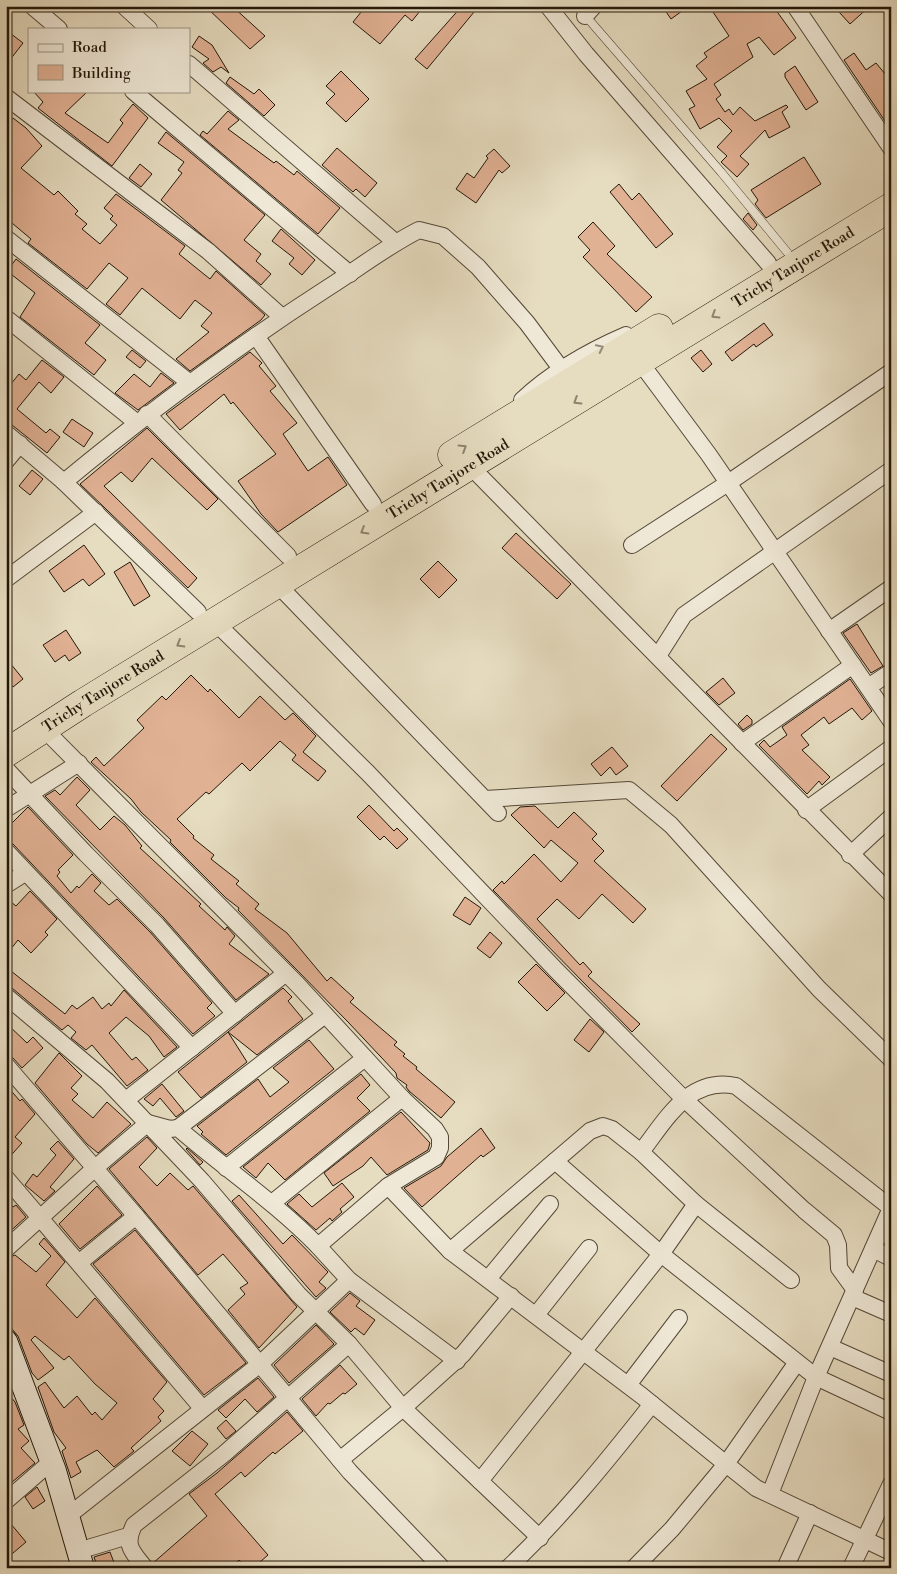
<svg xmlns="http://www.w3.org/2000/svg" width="897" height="1574" font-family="'Libre Bodoni',serif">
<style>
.building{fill:#e1b194;stroke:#231709}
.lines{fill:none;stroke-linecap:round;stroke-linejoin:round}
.lane-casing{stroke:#544837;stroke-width:9}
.street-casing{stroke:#544837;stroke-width:18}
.secondary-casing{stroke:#231709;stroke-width:24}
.highway-casing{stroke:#231709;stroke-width:29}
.lane{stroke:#efe8d6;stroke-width:8}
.street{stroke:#efe8d6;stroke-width:16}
.secondary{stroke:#efe8d6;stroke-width:22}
.highway{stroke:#e6dcc0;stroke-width:28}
.oneway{stroke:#8e836e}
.oneway2{stroke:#938a7a}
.labels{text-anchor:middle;stroke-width:4;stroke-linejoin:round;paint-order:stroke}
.street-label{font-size:15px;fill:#231709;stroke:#efe8d6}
</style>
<rect width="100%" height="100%" fill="#e6dcc0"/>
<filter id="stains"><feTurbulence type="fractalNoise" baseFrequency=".004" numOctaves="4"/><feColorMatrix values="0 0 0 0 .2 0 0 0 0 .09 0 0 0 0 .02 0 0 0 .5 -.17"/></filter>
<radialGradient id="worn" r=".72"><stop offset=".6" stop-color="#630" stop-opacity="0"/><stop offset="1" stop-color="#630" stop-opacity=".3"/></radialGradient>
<g class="building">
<polygon points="205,6 232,6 265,36 250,49"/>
<polygon points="366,6 424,6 412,21 405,15 380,44 353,22"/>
<polygon points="462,6 479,6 427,69 415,59"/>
<polygon points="662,6 689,6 671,19"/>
<polygon points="709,6 773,6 796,38 774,55 759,37 747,44 753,57 714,84 721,95 716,99 725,112 729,109 733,115 740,107 755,121 786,105 788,107 782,112 790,127 769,138 765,130 740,156 749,164 737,177 721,162 727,156 717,147 732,131 719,118 700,129 689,109 695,106 686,91 707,79 696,66 707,57 704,53 729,36"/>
<polygon points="846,6 870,6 850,24 839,12"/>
<polygon points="6,30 23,43 6,65"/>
<polygon points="199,36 212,45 229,73 221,67 213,72 203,63 209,59 192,47"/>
<polygon points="854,53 866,70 876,63 891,81 891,130 844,60"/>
<polygon points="795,66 818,102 806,110 785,77 785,73"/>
<polygon points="341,71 369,99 346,122 326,103 335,94 326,86"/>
<polygon points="230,77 254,94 259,89 275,105 264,116 226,83"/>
<polygon points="33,91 88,91 65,113 108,143 123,123 120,120 133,104 148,118 112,166 38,108 43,102"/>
<polygon points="228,111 239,120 228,129 274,163 276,161 294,175 297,171 340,208 318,234 200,135 203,131 207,134"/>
<polygon points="13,118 26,128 42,146 21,168 54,195 58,191 78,211 75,214 87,224 82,229 100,244 117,225 110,219 113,216 104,208 116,194 185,246 179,254 210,279 216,271 265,315 261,320 190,371 176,359 209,332 201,326 212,313 195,300 180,319 142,288 120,315 106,304 128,278 109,263 87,289 28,243 31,239 6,218 6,127"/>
<polygon points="166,132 265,215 244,240 261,254 256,261 271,274 261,285 161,200 182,173 178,170 184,162 158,143"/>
<polygon points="337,148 377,183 365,197 356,189 353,192 322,165"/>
<polygon points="494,149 510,166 502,173 499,170 476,203 456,189 467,173 474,178 488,158 486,156"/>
<polygon points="804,157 821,184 766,218 755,204 758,200 751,190"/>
<polygon points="140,164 152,174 141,187 129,178"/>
<polygon points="619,184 632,200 639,193 673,234 656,248 610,192"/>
<polygon points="748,213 757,225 753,230 743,219"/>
<polygon points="593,222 615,246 607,254 652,297 636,312 583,257 590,250 578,237"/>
<polygon points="281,229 315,260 302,275 289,264 294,258 272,241"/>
<polygon points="16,259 100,325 85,343 106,360 94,375 20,317 35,293 7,271"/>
<polygon points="764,323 773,335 756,347 754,344 732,361 725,352"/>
<polygon points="132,350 146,361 140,368 126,357"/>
<polygon points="701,350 712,364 703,372 691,358"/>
<polygon points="250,352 262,363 259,366 276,386 270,391 297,423 283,434 308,471 328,457 347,485 278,532 261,514 238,481 276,454 233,402 231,404 224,394 180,430 166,414"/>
<polygon points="42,360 64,377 51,393 39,382 17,409 46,433 50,429 60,437 47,453 12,425 6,423 6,390 19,374 26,380"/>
<polygon points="161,373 174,383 138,410 115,393 134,374 150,387"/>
<polygon points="72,419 93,433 84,447 63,432"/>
<polygon points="147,428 218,499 207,510 152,458 132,482 121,472 104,486 197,578 188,588 80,484"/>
<polygon points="32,470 43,479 30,495 19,486"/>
<polygon points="516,533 571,584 557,599 502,548"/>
<polygon points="84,545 105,574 89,586 83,579 64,592 49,571"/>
<polygon points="438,561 457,580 439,598 420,579"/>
<polygon points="130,562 150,596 134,606 114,572"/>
<polygon points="857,624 883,666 871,673 843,633"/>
<polygon points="66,630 81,653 69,661 65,655 55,662 43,645"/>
<polygon points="6,658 23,679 13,687 6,679"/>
<polygon points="191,675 208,692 210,689 239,718 260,696 285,720 293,713 316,736 303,752 326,771 318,781 292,760 296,755 280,741 250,771 242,763 209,794 206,792 177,819 194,836 193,838 214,855 211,859 239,881 236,884 259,904 255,909 287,933 327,981 331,977 354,998 350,1002 397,1042 394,1045 405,1054 403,1056 417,1067 416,1069 455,1102 441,1118 409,1091 406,1087 407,1085 397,1078 396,1073 348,1022 238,910 239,908 226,898 170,842 171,840 141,812 131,799 91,762 96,757 104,766 144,728 137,720 162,696 166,700"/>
<polygon points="723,678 735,693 719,705 706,692"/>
<polygon points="850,679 872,711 862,720 852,708 829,724 824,717 801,735 809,745 802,750 830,777 822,785 819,781 807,794 759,745 764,740 770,747 787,735 782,727"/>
<polygon points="747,715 752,720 752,724 743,730 738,724"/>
<polygon points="711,734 727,749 677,801 661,786"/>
<polygon points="612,747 628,766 616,775 610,767 601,776 591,764"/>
<polygon points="77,777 90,790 76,805 100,830 114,816 125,825 142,846 140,848 201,904 199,906 225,930 227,927 235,936 229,944 269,974 236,1000 164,918 45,796 55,790 60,795"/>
<polygon points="369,805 394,831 397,828 408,839 397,849 384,836 380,840 357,817"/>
<polygon points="535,806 558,828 574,812 597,834 592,839 604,851 594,861 646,909 633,923 602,894 579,919 557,899 537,919 580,965 583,962 592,972 588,976 640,1024 632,1032 493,890 502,881 504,884 534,854 561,882 578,863 551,840 544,848 511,815 520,807"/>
<polygon points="28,807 73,855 58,870 60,872 57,876 71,893 77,886 79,888 92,874 101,883 94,891 109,905 117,899 150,932 212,1003 207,1008 215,1016 193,1034 13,844 6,841 6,829"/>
<polygon points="30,891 57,919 45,932 48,935 31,953 18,940 6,955 6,898 16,906"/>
<polygon points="465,897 481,908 470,925 453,915"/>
<polygon points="490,932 502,943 490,958 477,948"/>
<polygon points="536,964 565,993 547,1011 518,982"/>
<polygon points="6,967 65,1014 72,1005 77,1009 93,997 102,1009 109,1003 111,1006 124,990 177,1047 164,1057 149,1036 126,1017 109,1033 132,1060 136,1057 148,1070 127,1086 92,1045 86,1050 71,1038 76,1032 68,1025 62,1030 12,988 6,986"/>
<polygon points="283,988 292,997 288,1001 303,1019 257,1055 228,1032"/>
<polygon points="590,1019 604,1032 589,1052 574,1040"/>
<polygon points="6,1023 27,1043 33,1037 43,1048 22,1068 13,1058 6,1055"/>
<polygon points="228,1032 247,1062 201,1098 178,1072"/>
<polygon points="309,1040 334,1069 226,1155 201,1134 203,1132 197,1126 258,1079 270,1097 289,1082 273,1068"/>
<polygon points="59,1053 82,1076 71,1088 78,1094 72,1100 93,1118 107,1102 131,1124 98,1153 87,1144 35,1083"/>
<polygon points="361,1074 370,1085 357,1098 370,1111 285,1180 268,1163 256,1178 243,1167"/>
<polygon points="162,1084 184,1111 176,1117 160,1098 153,1106 144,1099"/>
<polygon points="6,1085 20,1101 22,1099 35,1114 15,1137 22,1143 6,1161"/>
<polygon points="401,1112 430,1143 428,1150 387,1175 371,1157 363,1166 333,1186 324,1173"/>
<polygon points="481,1128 495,1148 483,1157 481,1155 422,1207 404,1188 441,1166 447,1157"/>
<polygon points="147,1137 157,1148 139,1167 157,1186 170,1173 188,1190 193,1186 297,1307 259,1348 228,1310 245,1294 240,1288 248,1283 223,1254 198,1275 109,1169"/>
<polygon points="58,1141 74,1159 50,1187 55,1191 44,1201 25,1185 33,1174 37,1177 56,1155 50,1149"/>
<polygon points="187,1148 203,1162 200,1165 186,1149"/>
<polygon points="342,1183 354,1197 340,1209 342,1212 332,1221 330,1218 316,1230 287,1204 299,1194 312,1207"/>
<polygon points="97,1186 122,1215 80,1249 59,1224"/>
<polygon points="239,1195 283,1244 292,1235 328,1272 319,1282 326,1288 316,1297 232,1201"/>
<polygon points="6,1198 13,1207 16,1205 26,1217 6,1235"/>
<polygon points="135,1230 246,1363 204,1395 93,1264"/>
<polygon points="44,1238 65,1262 46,1285 77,1318 95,1298 167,1382 153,1399 164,1411 158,1417 161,1421 131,1448 134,1451 114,1467 97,1450 76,1462 81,1472 71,1478 62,1451 66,1448 54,1432 38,1387 45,1382 64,1408 77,1396 92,1415 95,1412 102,1420 117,1403 95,1384 69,1356 64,1360 35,1336 31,1340 54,1368 38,1380 32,1373 18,1336 6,1322 6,1259 15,1255 36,1272 51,1256 39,1244"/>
<polygon points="350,1293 360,1301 356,1306 375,1320 364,1335 355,1328 351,1332 330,1312"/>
<polygon points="316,1325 334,1344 289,1383 274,1365"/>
<polygon points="340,1365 357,1384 345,1394 343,1393 330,1404 328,1403 316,1416 302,1399"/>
<polygon points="258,1378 274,1397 257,1412 245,1399 226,1418 218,1410"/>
<polygon points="6,1391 15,1402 24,1425 18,1429 29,1441 21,1448 35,1463 6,1487"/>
<polygon points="287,1412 303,1431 275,1454 273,1452 245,1477 241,1472 215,1494 268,1555 253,1568 246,1568 239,1560 231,1568 155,1568 153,1563 207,1516 189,1494 217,1473"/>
<polygon points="226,1420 236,1431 226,1439 217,1428"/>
<polygon points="192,1431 208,1444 190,1466 172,1451"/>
<polygon points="37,1487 45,1501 33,1509 25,1497"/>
<polygon points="6,1518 26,1542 6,1559"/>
<polygon points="110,1552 116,1568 98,1568 94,1557"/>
</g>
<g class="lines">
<defs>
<polyline id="lane" points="577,6 721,172 787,252"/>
<g id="street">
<polyline points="32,6 59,29"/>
<polyline points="124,6 149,29"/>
<polyline points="548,6 586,54 768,263"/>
<polyline points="795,6 891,148"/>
<polyline points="585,16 594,6"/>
<polyline points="189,64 395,242"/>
<polyline points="133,91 350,274"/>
<polyline points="6,97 208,251 282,317"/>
<polyline points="6,238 190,383"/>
<polyline points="6,318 136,422"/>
<polyline points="256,336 373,504"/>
<polyline points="640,362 709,455 891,721"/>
<path d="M522 400C552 372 589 351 626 335"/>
<polyline points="147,414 288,556"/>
<polyline points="6,433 64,482 198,612"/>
<polyline points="6,461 20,444"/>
<polyline points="470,466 891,894"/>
<path d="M64 482C149 412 237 346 329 287 359 268 387 246 419 230L443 236 478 267 527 323 562 370"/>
<polyline points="632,545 728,483 891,372"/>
<polyline points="6,579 96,512"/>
<polyline points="277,584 498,813"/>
<polyline points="215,622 368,773 556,970 683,1098 804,1210 834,1235 838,1245 839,1268 855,1290"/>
<polyline points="829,631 891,588"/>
<polyline points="658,656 684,615 891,470"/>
<polyline points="868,687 891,672"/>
<polyline points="44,729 297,984 402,1098 435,1129 440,1137 440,1148 436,1157 388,1186"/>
<polyline points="742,743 853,665"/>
<polyline points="6,769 86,854 157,925 235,1014"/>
<polyline points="485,799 629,790 671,825 819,989 891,1059"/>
<polyline points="6,809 79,763"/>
<polyline points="806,810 891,748"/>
<polyline points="6,851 192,1048"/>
<polyline points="850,855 891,817"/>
<polyline points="6,885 25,873"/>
<polyline points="6,996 107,1081 202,1181 299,1295 349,1344 403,1408 463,1354 511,1296"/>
<polyline points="6,1065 136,1216 350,1472 442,1568"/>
<polyline points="126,1100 286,973"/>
<polyline points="178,1128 325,1015"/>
<path d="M641 1152C666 1120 689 1076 736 1086L891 1208"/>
<polyline points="555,1161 661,1254 816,1377 891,1412"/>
<polyline points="226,1168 365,1058"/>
<polyline points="6,1178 202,1408"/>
<polyline points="272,1203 402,1098"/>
<polyline points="318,1246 349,1280 457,1361"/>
<path d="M6 1249 95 1168 148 1123 170 1129 178 1128C224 1168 275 1202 318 1246L388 1186 450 1251 642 1396 726 1464 672 1529 634 1568"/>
<polyline points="873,1249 891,1258"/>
<polyline points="450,1251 590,1131 603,1126 612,1129 641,1152 696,1204 791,1280"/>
<polyline points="80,1262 136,1216"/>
<polyline points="488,1279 550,1204"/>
<polyline points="852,1297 891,1314"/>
<polyline points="536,1315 589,1248"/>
<polyline points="830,1347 891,1374"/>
<polyline points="793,1368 726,1464 756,1488 891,1552"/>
<polyline points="628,1385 679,1318"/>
<polyline points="340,1460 403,1408 540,1538"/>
<polyline points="480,1481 661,1254 696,1204"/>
<polyline points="770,1494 816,1377 891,1208"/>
<polyline points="6,1501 52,1461"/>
<polyline points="68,1516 260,1364 349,1280"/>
<polyline points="78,1551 128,1536"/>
<polyline points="786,1566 810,1513"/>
<path d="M145 1568C132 1551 124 1546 134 1525L224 1454 349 1344"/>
<path d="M508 1568C561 1518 607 1461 652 1404"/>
<polyline points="851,1568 891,1484"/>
</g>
<polyline id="secondary" points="6,1341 55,1471 83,1568"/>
<g id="highway">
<polyline points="452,455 659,328"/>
<path id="s1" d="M6 753 83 703 891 207"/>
</g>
</defs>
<use href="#lane" class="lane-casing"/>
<use href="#street" class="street-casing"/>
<use href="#secondary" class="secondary-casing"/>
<use href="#highway" class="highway-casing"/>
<use href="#lane" class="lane"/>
<use href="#street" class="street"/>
<use href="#secondary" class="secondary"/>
<use href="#highway" class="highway"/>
</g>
<defs><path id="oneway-chevron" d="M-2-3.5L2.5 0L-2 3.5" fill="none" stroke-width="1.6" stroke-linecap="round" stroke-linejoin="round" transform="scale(1.25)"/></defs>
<g class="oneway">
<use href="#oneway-chevron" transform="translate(715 315) rotate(148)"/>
<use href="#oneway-chevron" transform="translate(577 401) rotate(148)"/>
<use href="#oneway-chevron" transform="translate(463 448) rotate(-32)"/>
<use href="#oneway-chevron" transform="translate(364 531) rotate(149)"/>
<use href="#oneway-chevron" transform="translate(180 644) rotate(149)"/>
</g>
<use class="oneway2" href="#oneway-chevron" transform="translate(600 348) rotate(-26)"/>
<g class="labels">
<g class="street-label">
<text dy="5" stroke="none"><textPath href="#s1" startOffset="925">Trichy Tanjore Road</textPath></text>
<text dy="5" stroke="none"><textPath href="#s1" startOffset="520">Trichy Tanjore Road</textPath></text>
<text dy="5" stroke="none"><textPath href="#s1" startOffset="115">Trichy Tanjore Road</textPath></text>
</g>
</g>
<rect width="897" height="1574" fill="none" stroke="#e6dcc0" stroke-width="25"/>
<rect x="8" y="8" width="882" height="1559" fill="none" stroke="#231709" stroke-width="2.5"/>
<rect x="12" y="12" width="872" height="1549" fill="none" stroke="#231709"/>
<rect x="28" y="28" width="162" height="65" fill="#efe8d6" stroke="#9d9484"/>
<rect x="38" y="44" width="25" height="8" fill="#efe8d6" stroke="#9d9484"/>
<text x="72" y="52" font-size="15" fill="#231709">Road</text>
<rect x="38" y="65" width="25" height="15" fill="#e1b194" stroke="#9d9484"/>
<text x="72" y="78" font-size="15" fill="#231709">Building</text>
<rect width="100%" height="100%" filter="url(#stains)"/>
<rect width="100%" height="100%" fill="url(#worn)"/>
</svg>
